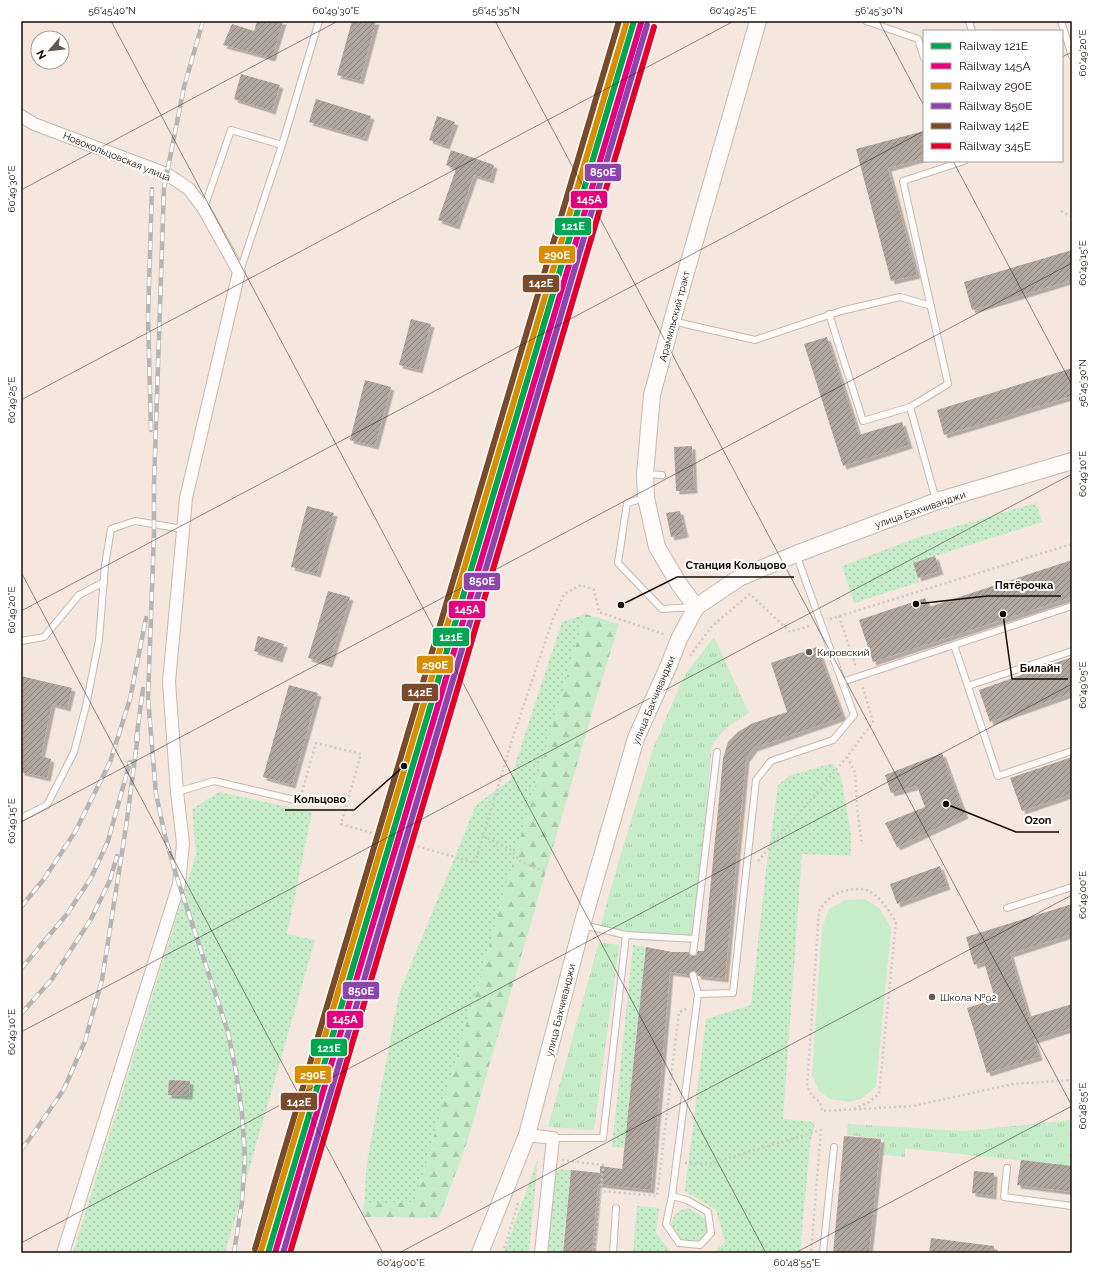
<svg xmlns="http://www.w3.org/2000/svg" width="1093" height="1274" font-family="Raleway,sans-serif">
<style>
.grass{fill:url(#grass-dots)}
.forest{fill:url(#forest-firs)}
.park{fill:url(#park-tufts)}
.garden{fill:#c7ecc9}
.building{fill:url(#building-hatch);filter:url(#shadow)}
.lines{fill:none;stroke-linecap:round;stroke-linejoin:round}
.service-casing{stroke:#c5b9b0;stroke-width:8}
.minor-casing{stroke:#c5b9b0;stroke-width:14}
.secondary-casing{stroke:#c5b9b0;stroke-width:18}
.path{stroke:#cecac8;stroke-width:2.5;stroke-dasharray:2 3;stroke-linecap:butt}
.service{stroke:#fefbfa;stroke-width:6}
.minor{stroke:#fefbfa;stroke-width:12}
.secondary{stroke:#fefbfa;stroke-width:16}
.rail-casing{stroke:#b8b4b2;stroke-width:4.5}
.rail{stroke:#fff;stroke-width:3;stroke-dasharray:9;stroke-linecap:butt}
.rail-1-casing{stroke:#fff;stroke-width:9}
.rail-2-casing{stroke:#fff;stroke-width:9}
.rail-3-casing{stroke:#fff;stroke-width:9}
.rail-4-casing{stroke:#fff;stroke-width:9}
.rail-5-casing{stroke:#fff;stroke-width:9}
.rail-6-casing{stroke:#fff;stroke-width:9}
.rail-1{stroke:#00a651;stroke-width:6}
.rail-2{stroke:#e5007d;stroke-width:6}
.rail-3{stroke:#d58f01;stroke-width:6}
.rail-4{stroke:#8e44ad;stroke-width:6}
.rail-5{stroke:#7a4b2a;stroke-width:6}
.rail-6{stroke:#e4002b;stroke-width:6}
.ticks{fill:none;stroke:#150b05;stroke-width:1;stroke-opacity:0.45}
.poi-dot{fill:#635851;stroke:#fff;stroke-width:1.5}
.labels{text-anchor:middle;stroke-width:4;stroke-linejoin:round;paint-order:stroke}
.street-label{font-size:10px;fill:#150b05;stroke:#fff}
.poi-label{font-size:10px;fill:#150b05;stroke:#fff;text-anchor:start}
.leader{fill:none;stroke:#150b05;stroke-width:1.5}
.callout-dot{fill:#150b05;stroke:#fff;stroke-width:1.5}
.callout-label{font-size:11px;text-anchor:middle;font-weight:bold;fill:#150b05;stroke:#fff;stroke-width:4;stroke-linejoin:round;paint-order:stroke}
.line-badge{stroke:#fff;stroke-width:1.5}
.badge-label{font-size:11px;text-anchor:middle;font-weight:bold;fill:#fff}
.neatline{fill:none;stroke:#150b05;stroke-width:1.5}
.ticks-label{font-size:10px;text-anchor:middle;fill:#150b05}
</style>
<defs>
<pattern id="grass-dots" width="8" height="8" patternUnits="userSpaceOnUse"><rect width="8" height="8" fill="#c7ecc9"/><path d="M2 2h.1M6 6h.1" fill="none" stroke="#aac9ab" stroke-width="1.8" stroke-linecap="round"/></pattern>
<pattern id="forest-firs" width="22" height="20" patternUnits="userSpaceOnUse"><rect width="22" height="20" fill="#c7ecc9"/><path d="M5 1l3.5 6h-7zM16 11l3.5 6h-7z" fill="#aac9ab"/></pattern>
<pattern id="park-tufts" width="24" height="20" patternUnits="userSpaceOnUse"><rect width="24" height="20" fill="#c7ecc9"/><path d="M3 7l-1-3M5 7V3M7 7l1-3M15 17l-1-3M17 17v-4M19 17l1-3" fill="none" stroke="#aac9ab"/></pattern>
<pattern id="building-hatch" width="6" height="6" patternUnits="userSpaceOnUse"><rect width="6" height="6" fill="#b1a69d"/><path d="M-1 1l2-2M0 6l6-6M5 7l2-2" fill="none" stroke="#8f857e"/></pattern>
<filter id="shadow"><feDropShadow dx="3.5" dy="3.5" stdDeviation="0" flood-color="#0004"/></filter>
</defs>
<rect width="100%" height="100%" fill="#f5e7dd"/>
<g class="grass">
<polygon points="1036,503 1042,522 913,563 919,582 854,603 842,566 919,537"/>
<polygon points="585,614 415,1202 364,1204 367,1162 399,994 476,805 510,780 562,622"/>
<polygon points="832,763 841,776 851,834 851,856 802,854 783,1119 815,1122 810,1144 800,1253 713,1253 725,1242 716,1210 685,1191 706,1019 751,1005 766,870 778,785 789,776"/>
<polygon points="219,792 312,812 287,934 315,940 225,1253 73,1253 196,854 192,809"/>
<polygon points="633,945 646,947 624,1148 612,1147"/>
<polygon points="538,1158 529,1253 504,1253"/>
<polygon points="552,1169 571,1170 562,1253 544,1253"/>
<polygon points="637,1206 659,1208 656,1233 672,1253 633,1253"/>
<path d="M688 1208 705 1218 709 1237 701 1246 681 1244 671 1228C673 1216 675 1211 688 1208Z"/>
</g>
<polygon class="forest" points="585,614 619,624 599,689 467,1142 439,1218 363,1217 364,1204 415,1202"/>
<g class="park">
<polygon points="714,637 749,713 726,728 712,745 695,939 627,935 600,928 617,867 654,746 684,676"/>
<polygon points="599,942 619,945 594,1130 548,1127"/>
<polygon points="1072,1119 1072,1166 905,1148 905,1157 883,1155 884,1139 847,1135 848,1124 964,1131 1064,1121"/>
</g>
<polygon class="garden" points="865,899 879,908 891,928 876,1086 863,1098 850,1102 830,1099 819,1091 812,1075 822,928 829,909 845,900"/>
<g class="building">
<polygon points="257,21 283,21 272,58 223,45 232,24 254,31"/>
<polygon points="352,21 376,21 360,81 337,75"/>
<polygon points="241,74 280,85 272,111 234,99"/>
<polygon points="316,99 371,116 364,138 309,122"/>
<polygon points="437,116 455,122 446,146 429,140"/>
<polygon points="924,131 924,158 888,168 917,275 891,281 856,149"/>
<polygon points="451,150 494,165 490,180 474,175 456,226 438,220 456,169 446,165"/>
<polygon points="1072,250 1072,280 972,310 964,282"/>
<polygon points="411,319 431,324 419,370 399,365"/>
<polygon points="827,337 859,435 902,422 909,445 843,466 804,344"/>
<polygon points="1072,368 1072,396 944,435 937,410"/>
<polygon points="365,380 391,387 375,446 350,440"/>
<polygon points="692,446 694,490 676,491 674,447"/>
<polygon points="307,506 334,513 317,574 291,567"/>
<polygon points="680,511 685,534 671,537 666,513"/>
<polygon points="935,556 940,571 918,578 913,563"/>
<polygon points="1072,560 1072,597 873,662 859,620 925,598 929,607"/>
<polygon points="328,591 350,597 329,664 308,658"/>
<polygon points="258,636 284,644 279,659 254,651"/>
<polygon points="817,647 843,717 754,748 746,759 725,979 698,976 696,972 694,971 690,972 689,975 670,972 651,1190 598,1184 592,1253 563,1253 571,1170 600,1173 600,1166 622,1169 646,947 672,952 689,952 690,955 693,956 696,955 698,951 704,951 723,759 728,742 738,732 753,723 787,712 771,663"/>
<polygon points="1072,657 1072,693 990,722 979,690"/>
<polygon points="21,676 72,688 67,708 52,704 41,756 51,759 47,778 21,772"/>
<polygon points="289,685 318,693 292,785 263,777"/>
<polygon points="942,753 965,815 897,847 885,823 925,807 917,786 891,793 885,775"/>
<polygon points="1072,757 1072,794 1022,811 1010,778"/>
<polygon points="940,866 947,886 897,904 890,884"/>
<polygon points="1072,904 1072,934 1010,954 1029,1017 1072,1004 1072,1028 1034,1040 1039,1057 987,1073 967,1008 995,999 984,962 974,965 966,937"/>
<polygon points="169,1080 190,1081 189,1096 168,1095"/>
<polygon points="844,1136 881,1139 869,1253 833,1253"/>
<polygon points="1021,1160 1072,1166 1072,1192 1017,1185"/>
<polygon points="974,1171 994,1173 993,1196 972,1193"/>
<polygon points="931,1238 994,1246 994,1253 929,1253"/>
</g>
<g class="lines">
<defs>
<g id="service">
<polyline points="866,21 918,39 924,58"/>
<polyline points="969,21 972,31"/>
<polyline points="1061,21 1072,56"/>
<polyline points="282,145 319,21"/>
<polyline points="204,208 231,130 282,145 240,271"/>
<polyline points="829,314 863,421 910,407"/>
<polyline points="672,321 755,340 841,311 900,297 931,306"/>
<polyline points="646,474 662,475"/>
<polyline points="645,498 627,503 618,563 662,609 694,607"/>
<polyline points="936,500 910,407 948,384 903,181 964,161"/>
<polyline points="21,641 44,637 79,595 104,582"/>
<polyline points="954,645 998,776 1072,751"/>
<polyline points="842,682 1072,606"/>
<polyline points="968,686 1072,651"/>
<polyline points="177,792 214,781 299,801"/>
<polyline points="21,818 47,805 74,752 86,706 99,640 105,565 111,529 135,521 183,529"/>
<polyline points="1007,908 1072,887"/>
<polyline points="583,925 626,935 695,939 693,952"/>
<polyline points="695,939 717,752"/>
<polyline points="698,994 733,993 756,780 771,761 833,740 854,715 796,554"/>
<polyline points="553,1138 603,1138 626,935"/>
<polyline points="1007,1168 1004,1197 1072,1206"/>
<polyline points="672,1196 687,1200 708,1212 711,1233 700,1245 679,1243 666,1224 672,1196 698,994 693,975"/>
<polyline points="613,1253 616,1208"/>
<polyline points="823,1253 834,1147"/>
</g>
<g id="minor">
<polyline points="21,116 34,124 167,174 189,189 204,209 239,272 186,498 169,682 177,792 183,843 179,884 63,1253"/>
<polyline points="527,1135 553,1138 541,1253"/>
</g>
<g id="secondary">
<polyline points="696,607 679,584 657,547 646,498 645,474 652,395 672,321 758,21"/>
<polyline points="480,1253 527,1135 582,925 636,738 669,665 679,639 696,607 739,578 796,554 937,501 1072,461"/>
</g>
</defs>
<use href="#service" class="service-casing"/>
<use href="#minor" class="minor-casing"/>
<use href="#secondary" class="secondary-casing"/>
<g class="path">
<polyline points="1061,211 1072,217"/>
<polyline points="839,616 856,667"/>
<polyline points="830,619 1072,544"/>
<polyline points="690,656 712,626 750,594 790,632 812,625"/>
<polyline points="847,757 855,772 857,807 862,845"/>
<polyline points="302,792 316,743 361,754 341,824 475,863 513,737 553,619 564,594 581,585 594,590 599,612 666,635"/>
<polyline points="383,836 397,788"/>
<polyline points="483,836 510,849 520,861 546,872"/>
<polyline points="758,861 847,757 873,722 862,685"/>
<path d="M854 1109 869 1102 879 1094 896 922C889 911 883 900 872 893 862 885 841 890 831 897 826 900 822 907 819 911L807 1086 812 1096 820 1102 822 1111 913 1106 1013 1084 1072 1080"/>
<polyline points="562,1160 603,1165 601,1191"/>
<polyline points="685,1163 709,1164 821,1130 811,1253"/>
<polyline points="503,1253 518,1203"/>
<polyline points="595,1253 601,1191 657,1196 679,1012 686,1009"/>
</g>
<use href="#service" class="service"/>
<use href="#minor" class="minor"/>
<use href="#secondary" class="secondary"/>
<defs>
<g id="rail">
<polyline points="203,21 184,87 164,188 154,484 154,534 148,698 156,794 166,840 179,884 228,1032 236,1072 242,1113 245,1158 242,1202 234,1253"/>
<polyline points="151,430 148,317 152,189"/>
<polyline points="136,741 143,689"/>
<polyline points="21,907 44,879 75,832 110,762 130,699 146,618"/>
<polyline points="21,969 67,914 91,878 108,841 130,762"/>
<polyline points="21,1014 52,979 91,919 110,880 117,856"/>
<polyline points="21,1150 31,1137 64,1089 85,1041 102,980 126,827 138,735"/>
</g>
</defs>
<use href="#rail" class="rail-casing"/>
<use href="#rail" class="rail"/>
<defs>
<polyline id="rail-1" points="268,1253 634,21"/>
<polyline id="rail-2" points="275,1253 641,23"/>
<polyline id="rail-3" points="261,1251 627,21"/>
<polyline id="rail-4" points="283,1253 647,25"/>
<polyline id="rail-5" points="255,1249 619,21"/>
<polyline id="rail-6" points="290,1253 654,27"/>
</defs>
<use href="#rail-1" class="rail-1-casing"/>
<use href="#rail-2" class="rail-2-casing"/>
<use href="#rail-3" class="rail-3-casing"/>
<use href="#rail-4" class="rail-4-casing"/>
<use href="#rail-5" class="rail-5-casing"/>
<use href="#rail-6" class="rail-6-casing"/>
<use href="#rail-1" class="rail-1"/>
<use href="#rail-2" class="rail-2"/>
<use href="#rail-3" class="rail-3"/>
<use href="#rail-4" class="rail-4"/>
<use href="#rail-5" class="rail-5"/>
<use href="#rail-6" class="rail-6"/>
</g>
<path class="ticks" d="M111 21 766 1253M495 21 1072 1106M879 21 924 106M1062 57 1072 52M953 161 1072 385M21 190 338 21M21 400 734 21M21 572 383 1253M21 611 924 131M21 822 1072 263M21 1032 1072 474M21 1243 1072 684M399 1253 1072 895M795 1253 1072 1106"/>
<g class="poi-dot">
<circle cx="809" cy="652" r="4"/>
<circle cx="932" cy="997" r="4"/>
</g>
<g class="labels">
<g class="street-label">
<text transform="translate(117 156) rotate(22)" y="4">Новокольцовская улица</text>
<text transform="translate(674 316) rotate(-75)" y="4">Арамильский тракт</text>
<text transform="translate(920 509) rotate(-19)" y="4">улица Бахчиванджи</text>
<text transform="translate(653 700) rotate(-67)" y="4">улица Бахчиванджи</text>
<text transform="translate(560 1010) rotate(-76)" y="4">улица Бахчиванджи</text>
</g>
<g class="poi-label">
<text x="817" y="656">Кировский</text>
<text x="940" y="1001">Школа №92</text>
</g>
</g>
<path class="leader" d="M621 605L677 577H794M916 604L987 596H1061M1003 614L1012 679H1068M404 766L354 810H285M946 804L1016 832H1059"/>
<g class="callout-dot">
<circle cx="621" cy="605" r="4"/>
<circle cx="916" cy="604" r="4"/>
<circle cx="1003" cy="614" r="4"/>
<circle cx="404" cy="766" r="4"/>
<circle cx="946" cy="804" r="4"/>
</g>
<g class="callout-label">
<text x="736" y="569">Станция Кольцово</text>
<text x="1024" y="589">Пятёрочка</text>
<text x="1040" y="672">Билайн</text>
<text x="320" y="803">Кольцово</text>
<text x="1038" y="824">Ozon</text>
</g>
<g class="line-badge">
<rect x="584" y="163" width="38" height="19" rx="4" fill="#8e44ad"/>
<rect x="570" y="190" width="38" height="19" rx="4" fill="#e5007d"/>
<rect x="554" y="217" width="38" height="19" rx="4" fill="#00a651"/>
<rect x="538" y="245" width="38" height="19" rx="4" fill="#d58f01"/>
<rect x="522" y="274" width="38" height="19" rx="4" fill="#7a4b2a"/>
<rect x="463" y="572" width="38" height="19" rx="4" fill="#8e44ad"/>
<rect x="448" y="600" width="38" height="19" rx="4" fill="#e5007d"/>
<rect x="432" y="627" width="38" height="20" rx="4" fill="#00a651"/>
<rect x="416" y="655" width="38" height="19" rx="4" fill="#d58f01"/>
<rect x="401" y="683" width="38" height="19" rx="4" fill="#7a4b2a"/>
<rect x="342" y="981" width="38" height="19" rx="4" fill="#8e44ad"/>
<rect x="326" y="1010" width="38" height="19" rx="4" fill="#e5007d"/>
<rect x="310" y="1038" width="38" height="19" rx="4" fill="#00a651"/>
<rect x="294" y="1065" width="38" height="19" rx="4" fill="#d58f01"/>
<rect x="280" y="1092" width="38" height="19" rx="4" fill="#7a4b2a"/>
</g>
<g class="badge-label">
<text x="603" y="176">850Е</text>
<text x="589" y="203">145А</text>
<text x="573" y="230">121Е</text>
<text x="557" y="259">290Е</text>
<text x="541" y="287">142Е</text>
<text x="482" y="585">850Е</text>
<text x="467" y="613">145А</text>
<text x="451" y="641">121Е</text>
<text x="435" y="669">290Е</text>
<text x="420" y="696">142Е</text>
<text x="361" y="995">850Е</text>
<text x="345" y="1023">145А</text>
<text x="329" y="1052">121Е</text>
<text x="313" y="1079">290Е</text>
<text x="299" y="1106">142Е</text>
</g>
<rect width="1093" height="1274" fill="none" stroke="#ffffff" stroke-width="44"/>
<rect x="923" y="30" width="140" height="132" fill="#ffffff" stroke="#a19d9b"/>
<rect x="931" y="43" width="20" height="6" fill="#00a651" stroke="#a19d9b"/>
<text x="959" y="50" font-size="12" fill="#150b05">Railway 121Е</text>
<rect x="931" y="63" width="20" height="6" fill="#e5007d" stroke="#a19d9b"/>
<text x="959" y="70" font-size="12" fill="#150b05">Railway 145А</text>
<rect x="931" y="83" width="20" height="6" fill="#d58f01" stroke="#a19d9b"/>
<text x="959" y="90" font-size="12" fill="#150b05">Railway 290Е</text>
<rect x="931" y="103" width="20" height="6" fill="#8e44ad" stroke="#a19d9b"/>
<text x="959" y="110" font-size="12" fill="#150b05">Railway 850Е</text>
<rect x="931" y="123" width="20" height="6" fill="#7a4b2a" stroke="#a19d9b"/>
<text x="959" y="130" font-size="12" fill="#150b05">Railway 142Е</text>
<rect x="931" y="143" width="20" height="6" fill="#e4002b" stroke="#a19d9b"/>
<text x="959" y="150" font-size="12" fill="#150b05">Railway 345Е</text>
<g transform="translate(50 50) rotate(242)"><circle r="19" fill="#ffffff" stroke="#a19d9b"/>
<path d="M0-3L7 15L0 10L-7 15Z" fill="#635851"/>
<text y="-6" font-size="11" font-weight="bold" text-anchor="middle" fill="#150b05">N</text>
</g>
<rect x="22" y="22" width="1049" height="1230" class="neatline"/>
<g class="ticks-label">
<text x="112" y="14">56°45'40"N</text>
<text x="336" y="14">60°49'30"E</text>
<text x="496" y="14">56°45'35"N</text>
<text x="733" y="14">60°49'25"E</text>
<text x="879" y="14">56°45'30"N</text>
<text transform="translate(1082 53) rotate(-90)" y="4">60°49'20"E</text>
<text transform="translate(11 189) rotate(-90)" y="4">60°49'30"E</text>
<text transform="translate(1082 263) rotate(-90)" y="4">60°49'15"E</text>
<text transform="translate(1082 383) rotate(-90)" y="4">56°45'30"N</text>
<text transform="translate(11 400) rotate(-90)" y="4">60°49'25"E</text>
<text transform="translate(1082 474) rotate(-90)" y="4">60°49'10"E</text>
<text transform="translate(11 610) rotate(-90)" y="4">60°49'20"E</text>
<text transform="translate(1082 685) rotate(-90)" y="4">60°49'05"E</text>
<text transform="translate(11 821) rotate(-90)" y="4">60°49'15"E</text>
<text transform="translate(1082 895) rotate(-90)" y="4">60°49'00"E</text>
<text transform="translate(11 1032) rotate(-90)" y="4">60°49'10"E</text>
<text transform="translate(1082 1106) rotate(-90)" y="4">60°48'55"E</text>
<text x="401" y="1266">60°49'00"E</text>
<text x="797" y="1266">60°48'55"E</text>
</g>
</svg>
